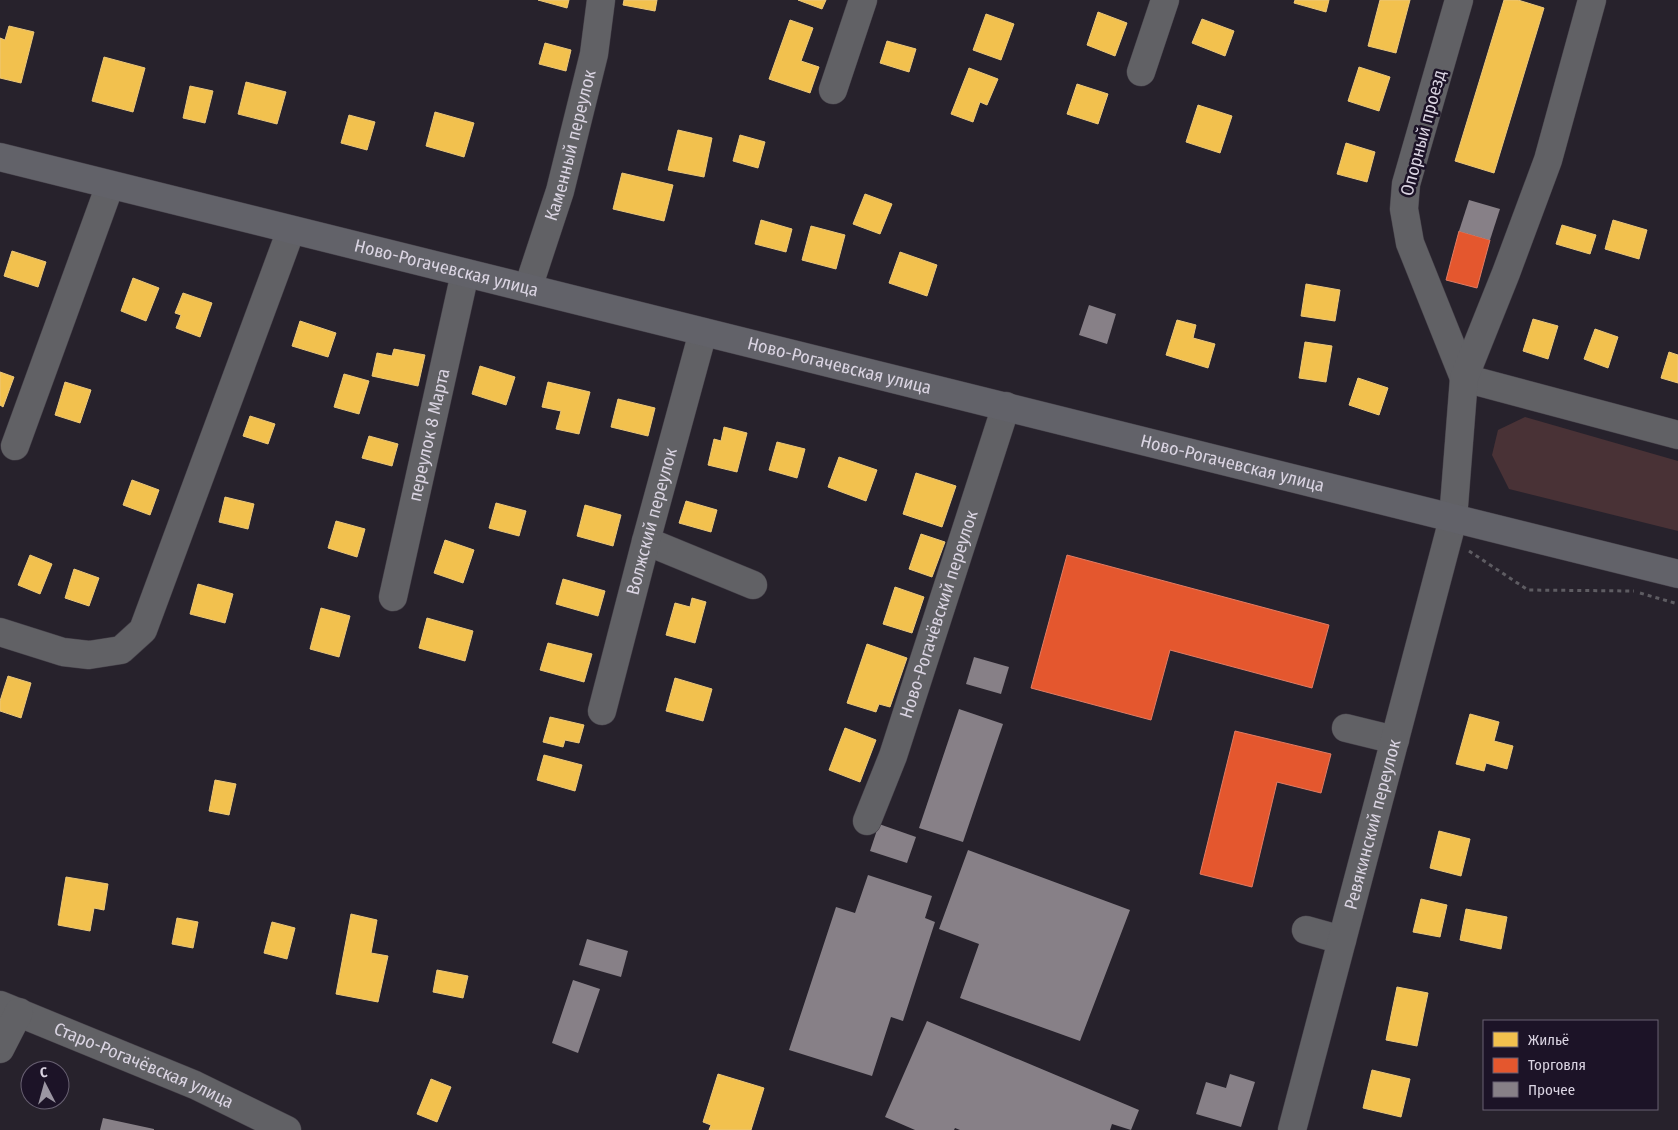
<svg xmlns="http://www.w3.org/2000/svg" width="1678" height="1130" font-family="'Fira Sans Condensed',sans-serif">
<style>
.green{fill:#493236}
.homes{fill:#f2c14e;stroke:#ebc77a}
.shops{fill:#e4572e;stroke:#e17c64}
.building{fill:#878087}
.lines{fill:none;stroke-linecap:round;stroke-linejoin:round}
.minor-casing{stroke:#443f48;stroke-width:29}
.major-casing{stroke:#443f48;stroke-width:29}
.path{stroke:#5e5c62;stroke-width:3;stroke-dasharray:4 4;stroke-linecap:butt}
.minor{stroke:#616165;stroke-width:28}
.major{stroke:#626269;stroke-width:28}
.labels{text-anchor:middle;stroke-width:5;stroke-linejoin:round;paint-order:stroke}
.street-label{font-size:18px;fill:#dad4e2;stroke:#1c1327}
</style>
<rect width="100%" height="100%" fill="#27222c"/>
<polygon class="green" points="1525,417 1678,461 1678,531 1509,489 1492,455 1498,430"/>
<g class="homes">
<polygon points="538,0 569,0 567,8"/>
<polygon points="624,0 657,0 655,11 623,5"/>
<polygon points="798,0 826,0 822,9"/>
<polygon points="1295,0 1329,0 1326,12 1294,3"/>
<polygon points="1380,0 1410,0 1396,53 1368,46"/>
<polygon points="1504,0 1518,0 1544,8 1494,173 1455,161"/>
<polygon points="1098,12 1127,23 1115,56 1087,45"/>
<polygon points="986,14 1014,24 1001,60 973,50"/>
<polygon points="1202,19 1234,31 1225,56 1192,43"/>
<polygon points="790,20 813,28 801,61 819,67 810,93 769,79"/>
<polygon points="9,26 34,32 21,83 0,78 0,38 5,40"/>
<polygon points="887,41 916,49 909,72 880,63"/>
<polygon points="545,43 571,50 566,71 539,64"/>
<polygon points="104,57 145,68 133,112 92,101"/>
<polygon points="1359,67 1390,77 1379,111 1348,101"/>
<polygon points="969,68 998,79 987,105 980,102 973,122 951,114"/>
<polygon points="246,82 286,92 277,124 238,114"/>
<polygon points="1077,84 1108,94 1098,124 1067,114"/>
<polygon points="190,86 213,91 205,123 183,118"/>
<polygon points="1198,105 1232,116 1220,153 1186,142"/>
<polygon points="435,112 474,123 464,157 426,146"/>
<polygon points="349,115 375,122 367,150 341,143"/>
<polygon points="678,130 712,138 704,177 668,170"/>
<polygon points="740,135 765,142 758,168 733,161"/>
<polygon points="1346,143 1375,152 1367,182 1337,174"/>
<polygon points="622,173 673,185 664,221 613,209"/>
<polygon points="865,194 892,204 880,234 853,224"/>
<polygon points="761,220 792,229 786,252 755,244"/>
<polygon points="1613,220 1647,230 1639,259 1605,249"/>
<polygon points="1562,225 1596,235 1590,254 1556,244"/>
<polygon points="811,226 845,235 836,269 802,260"/>
<polygon points="12,251 46,262 38,287 4,276"/>
<polygon points="900,252 937,265 927,296 889,283"/>
<polygon points="133,278 159,288 146,321 121,311"/>
<polygon points="1306,284 1340,290 1335,321 1301,316"/>
<polygon points="183,293 212,303 200,337 176,328 181,315 175,313"/>
<polygon points="1533,319 1558,326 1548,359 1523,351"/>
<polygon points="1177,320 1196,325 1193,338 1215,344 1208,368 1166,355"/>
<polygon points="300,321 336,333 328,357 292,346"/>
<polygon points="1595,329 1618,337 1608,368 1584,359"/>
<polygon points="1305,342 1332,346 1326,382 1299,378"/>
<polygon points="394,349 425,355 418,386 372,376 377,353 392,356"/>
<polygon points="1669,352 1678,355 1678,383 1661,378"/>
<polygon points="480,366 515,377 506,405 472,394"/>
<polygon points="0,372 14,377 3,407 0,405"/>
<polygon points="344,374 369,381 359,414 334,407"/>
<polygon points="1358,378 1388,388 1379,415 1349,405"/>
<polygon points="65,382 91,390 80,423 55,415"/>
<polygon points="548,382 590,392 579,434 556,429 561,411 542,407"/>
<polygon points="618,399 655,408 648,436 611,427"/>
<polygon points="250,416 275,424 268,444 243,436"/>
<polygon points="724,427 747,433 737,472 708,465 714,439 721,441"/>
<polygon points="369,436 398,444 392,466 362,458"/>
<polygon points="777,442 805,449 797,478 769,470"/>
<polygon points="839,457 877,470 866,501 828,487"/>
<polygon points="916,473 956,486 942,527 903,514"/>
<polygon points="132,480 159,490 150,515 123,505"/>
<polygon points="225,497 254,504 248,529 219,522"/>
<polygon points="686,501 717,510 711,532 679,523"/>
<polygon points="496,503 526,511 519,536 489,528"/>
<polygon points="585,505 621,515 613,546 577,536"/>
<polygon points="336,521 365,529 357,557 328,548"/>
<polygon points="921,534 945,542 932,577 909,569"/>
<polygon points="445,540 474,550 463,583 434,573"/>
<polygon points="30,555 52,564 40,594 18,585"/>
<polygon points="74,569 99,578 89,606 65,598"/>
<polygon points="563,579 605,591 598,616 556,604"/>
<polygon points="198,584 233,594 225,623 190,614"/>
<polygon points="895,587 924,597 912,633 883,624"/>
<polygon points="692,598 706,602 695,643 666,635 675,603 690,607"/>
<polygon points="321,608 350,616 339,657 310,649"/>
<polygon points="427,618 473,631 465,661 419,648"/>
<polygon points="548,643 592,654 584,682 540,670"/>
<polygon points="867,644 907,658 890,707 879,704 876,712 847,703"/>
<polygon points="8,676 31,683 21,718 0,711 0,701"/>
<polygon points="675,678 712,689 703,721 666,711"/>
<polygon points="1470,714 1499,722 1494,741 1513,746 1507,769 1486,763 1484,771 1456,764"/>
<polygon points="550,717 584,725 579,743 565,740 563,747 543,742"/>
<polygon points="845,728 876,740 860,782 829,770"/>
<polygon points="544,755 582,765 575,791 537,780"/>
<polygon points="215,780 236,784 229,815 209,811"/>
<polygon points="1439,831 1470,839 1461,876 1430,868"/>
<polygon points="66,877 108,884 104,910 94,908 90,931 58,925"/>
<polygon points="1421,899 1447,905 1440,937 1413,932"/>
<polygon points="1466,909 1507,917 1501,949 1460,940"/>
<polygon points="351,914 377,920 371,953 388,956 378,1002 336,994"/>
<polygon points="177,918 198,922 193,948 172,944"/>
<polygon points="272,922 295,928 287,959 264,953"/>
<polygon points="437,970 468,976 463,998 433,992"/>
<polygon points="1397,987 1428,993 1417,1046 1386,1040"/>
<polygon points="1372,1070 1410,1079 1401,1117 1363,1108"/>
<polygon points="718,1074 764,1088 751,1130 709,1130 711,1125 703,1122"/>
<polygon points="431,1079 451,1087 437,1122 417,1114"/>
</g>
<g class="shops">
<polygon points="1459,231 1490,240 1477,288 1446,280"/>
<polygon points="1067,555 1329,625 1312,688 1170,650 1151,720 1031,688"/>
<polygon points="1235,731 1331,754 1321,793 1277,782 1252,887 1200,874"/>
</g>
<g class="building">
<polygon points="1469,200 1500,209 1490,240 1459,231"/>
<polygon points="1089,305 1116,314 1107,344 1079,335"/>
<polygon points="974,657 1009,667 1001,694 966,684"/>
<polygon points="959,709 1003,724 963,842 919,828"/>
<polygon points="879,824 916,837 907,863 870,851"/>
<polygon points="968,850 1130,910 1080,1041 960,998 979,944 939,929"/>
<polygon points="868,875 932,896 925,918 935,922 903,1021 891,1017 872,1076 789,1050 836,907 855,913"/>
<polygon points="587,939 628,951 621,977 579,965"/>
<polygon points="573,980 600,989 578,1053 552,1043"/>
<polygon points="927,1021 1139,1110 1131,1130 1112,1124 1110,1130 960,1130 955,1128 954,1130 915,1130 885,1117"/>
<polygon points="1230,1074 1255,1082 1241,1127 1196,1114 1206,1082 1226,1088"/>
<polygon points="103,1118 154,1129 154,1130 100,1130"/>
</g>
<g class="lines">
<defs>
<g id="minor">
<polyline points="1459,0 1406,184 1404,209 1410,243 1464,378"/>
<polyline points="1141,72 1165,0"/>
<polyline points="833,90 863,0"/>
<path id="s1" d="M528 288 560 191 594 54 601 0"/>
<polyline points="1464,378 1678,435"/>
<polyline points="15,446 110,185"/>
<polyline points="646,541 753,585"/>
<path id="s2" d="M393 597 465 273"/>
<polyline points="0,632 63,652 89,655 121,650 143,630 291,230"/>
<path id="s3" d="M602 711 646 541 703 332"/>
<polyline points="1346,728 1395,740"/>
<path id="s4" d="M867 821 893 756 1006 406"/>
<polyline points="1306,930 1342,940"/>
<path id="s5" d="M0 1005 195 1085 287 1130"/>
<polyline points="0,1049 19,1012"/>
<path id="s6" d="M1292 1130 1453 519 1464 378 1506 273 1548 160 1592 0"/>
</g>
<g id="major">
<path id="s7" d="M0 157 1678 574"/>
</g>
</defs>
<use href="#minor" class="minor-casing"/>
<use href="#major" class="major-casing"/>
<g class="path">
<polyline points="1469,551 1528,590 1634,591"/>
<polyline points="1640,593 1678,604"/>
</g>
<use href="#minor" class="minor"/>
<use href="#major" class="major"/>
</g>
<g class="labels">
<g class="street-label">
<text transform="translate(1423 133) rotate(-75)" y="6">Опорный проезд</text>
<text dy="6" stroke="none"><textPath href="#s1" startOffset="149">Каменный переулок</textPath></text>
<text dy="6" stroke="none"><textPath href="#s7" startOffset="460">Ново-Рогачевская улица</textPath></text>
<text dy="6" stroke="none"><textPath href="#s7" startOffset="865">Ново-Рогачевская улица</textPath></text>
<text dy="6" stroke="none"><textPath href="#s2" startOffset="166">переулок 8 Марта</textPath></text>
<text dy="6" stroke="none"><textPath href="#s7" startOffset="1270">Ново-Рогачевская улица</textPath></text>
<text dy="6" stroke="none"><textPath href="#s3" startOffset="196">Волжский переулок</textPath></text>
<text dy="6" stroke="none"><textPath href="#s4" startOffset="219">Ново-Рогачёвский переулок</textPath></text>
<text dy="6" stroke="none"><textPath href="#s6" startOffset="316">Ревякинский переулок</textPath></text>
<text dy="6" stroke="none"><textPath href="#s5" startOffset="156">Старо-Рогачёвская улица</textPath></text>
</g>
</g>
<rect x="1483" y="1020" width="175" height="90" fill="#1c1327" stroke="#686072"/>
<rect x="1493" y="1032" width="25" height="15" fill="#f2c14e" stroke="#686072"/>
<text x="1528" y="1045" font-size="15" fill="#dad4e2">Жильё</text>
<rect x="1493" y="1058" width="25" height="15" fill="#e4572e" stroke="#686072"/>
<text x="1528" y="1070" font-size="15" fill="#dad4e2">Торговля</text>
<rect x="1493" y="1082" width="25" height="15" fill="#878087" stroke="#686072"/>
<text x="1528" y="1095" font-size="15" fill="#dad4e2">Прочее</text>
<g transform="translate(45 1085) rotate(354)"><circle r="24" fill="#1c1327" stroke="#686072"/>
<path d="M0-4L9 19L0 12L-9 19Z" fill="#9b96a2"/>
<text y="-8" font-size="14" font-weight="bold" text-anchor="middle" fill="#dad4e2">С</text>
</g>
</svg>
